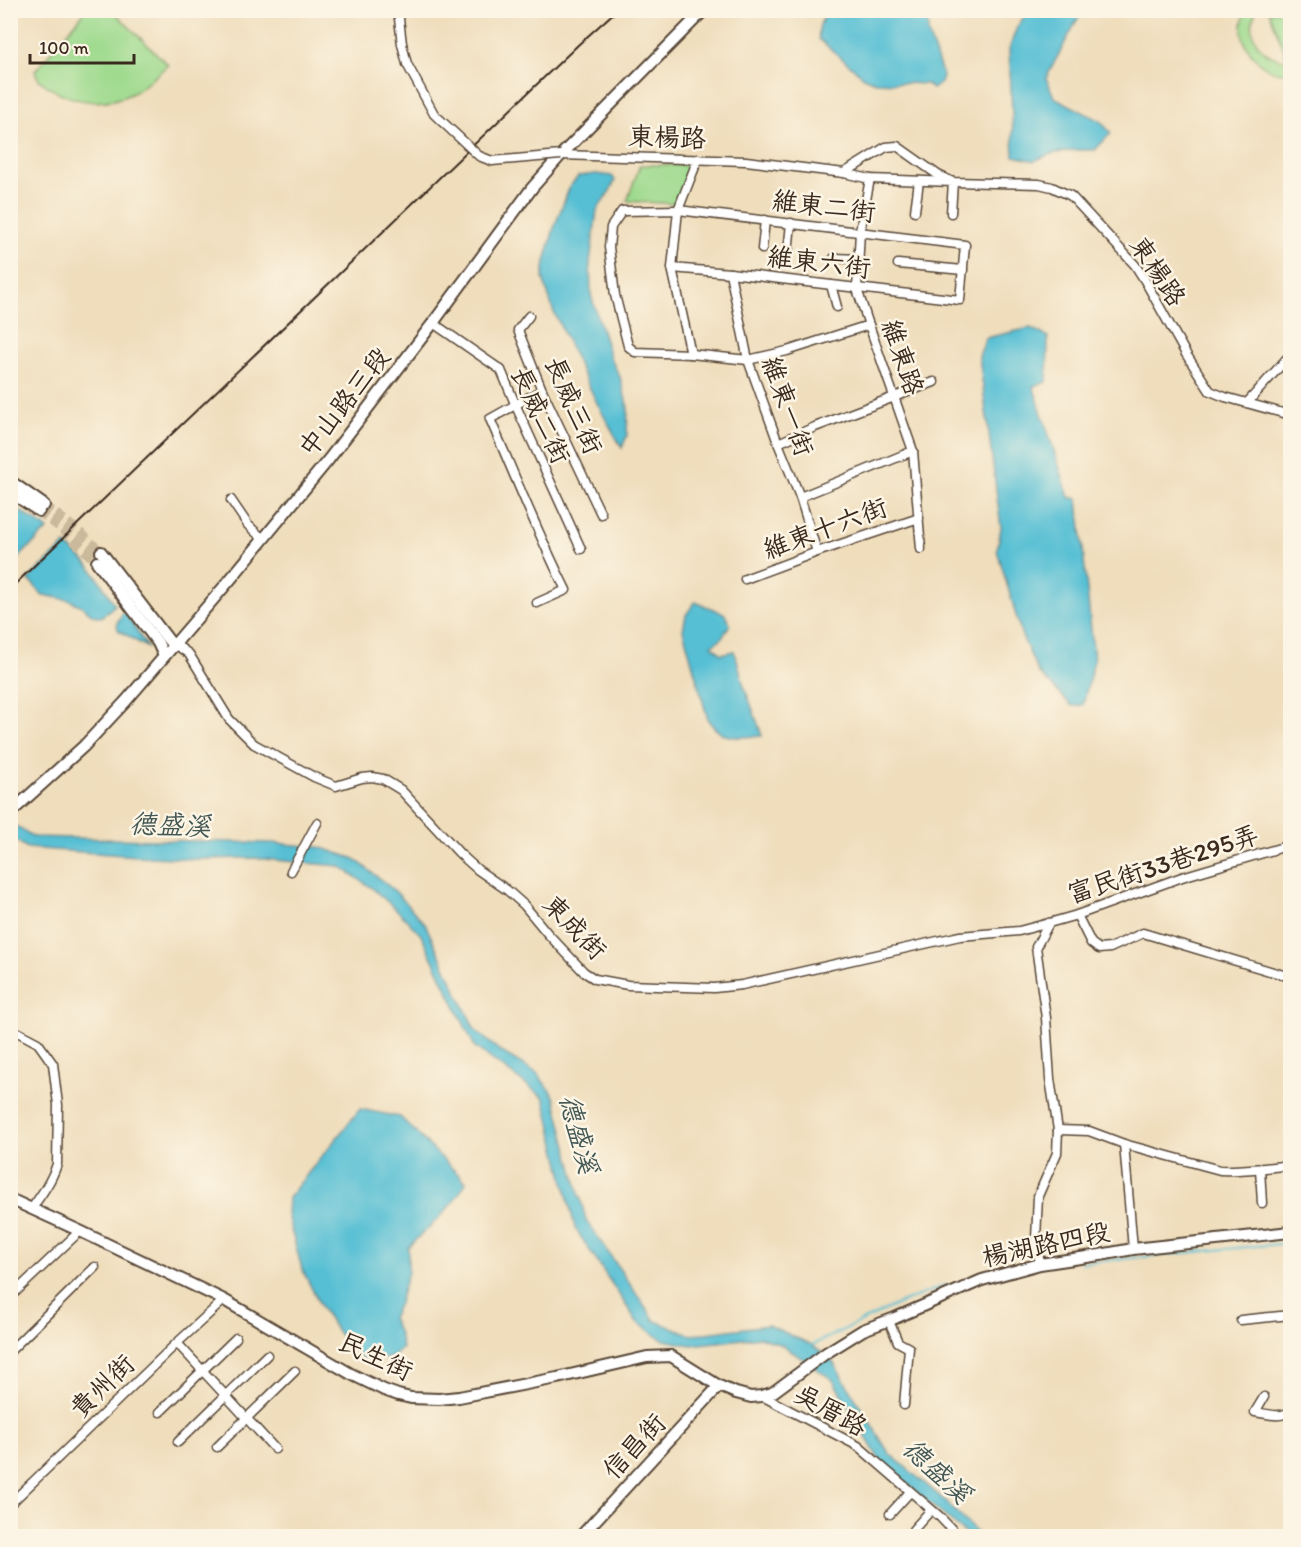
<svg xmlns="http://www.w3.org/2000/svg" width="1301" height="1547" font-family="Itim,'LXGW WenKai TC',sans-serif">
<style>
.green{fill:#9fda8e;stroke:#6d8256;stroke-width:1.5}
.water{fill:#57bfd4;stroke:#497479;stroke-width:1.5}
.lines{fill:none;stroke-linecap:round;stroke-linejoin:round}
.stream{stroke:#57bfd4;stroke-width:2}
.tertiary-tunnel{stroke:#cbb99c;stroke-width:10;stroke-dasharray:10 5;stroke-linecap:butt}
.minor-casing{stroke:#564536;stroke-width:11}
.tertiary-casing{stroke:#564536;stroke-width:14}
.minor{stroke:#fff;stroke-width:8}
.tertiary{stroke:#fff;stroke-width:10}
.rail{stroke:#3b2a1e;stroke-width:2}
.minor-bridge-casing{stroke:#564536;stroke-width:11;stroke-linecap:butt}
.minor-bridge{stroke:#fff;stroke-width:8}
.labels{text-anchor:middle;stroke-width:5;stroke-linejoin:round;paint-order:stroke}
.street-label{font-size:26px;fill:#3b2a1e;stroke:#fcf5e5}
.water-label{font-size:27px;font-style:italic;fill:#435755;stroke:#fcf5e5}
</style>
<rect width="100%" height="100%" fill="#fcf5e5"/>
<filter id="ink" filterUnits="userSpaceOnUse"><feTurbulence type="fractalNoise" baseFrequency=".0167" numOctaves="2"/><feDisplacementMap in="SourceGraphic" scale="12" xChannelSelector="R" yChannelSelector="G"/><feConvolveMatrix kernelMatrix="1 2 1 2 8 2 1 2 1" color-interpolation-filters="sRGB"/></filter>
<filter id="wash" filterUnits="userSpaceOnUse"><feTurbulence type="fractalNoise" baseFrequency=".008" numOctaves="4" result="noise"/><feDisplacementMap in="SourceGraphic" scale="24" xChannelSelector="R" yChannelSelector="G"/><feGaussianBlur stdDeviation="1.35" result="paint"/><feColorMatrix in="noise" values="0 0 0 0 0 0 0 0 0 0 0 0 0 0 0 0 0 1.4 0 .05"/><feComposite in="paint" operator="in"/></filter>
<g filter="url(#wash)">
<rect width="100%" height="100%" fill="#efddbb"/>
<g class="green">
<path d="M86 10 113 11 168 65C156 75 145 87 131 94 103 107 70 103 46 85 40 81 37 79 35 71Z"/>
<path d="M1245 11H1256C1245 37 1261 57 1288 61L1269 11H1290V72C1269 79 1242 51 1242 30 1241 24 1244 17 1245 11Z"/>
<polygon points="640,165 689,165 678,204 627,201"/>
</g>
<g class="water">
<path d="M827 11H927L928 33 943 76 941 83 932 89 927 84 876 82 865 78 819 39C817 28 822 20 827 11Z"/>
<polygon points="1028,11 1082,11 1046,78 1054,97 1100,121 1111,133 1095,150 1076,150 1050,154 1034,161 1014,156 1009,49 1017,27"/>
<polygon points="596,174 612,176 615,180 610,191 597,210 590,262 591,295 610,357 620,377 628,408 627,435 622,448 600,409 578,364 553,310 543,278 545,262 554,228 570,186 579,176"/>
<polygon points="1030,328 1048,337 1047,382 1033,386 1069,497 1078,499 1094,660 1083,705 1072,706 1038,672 1022,636 997,550 1001,528 979,356 986,338"/>
<polygon points="11,505 48,529 11,565"/>
<path d="M65 545C88 559 101 582 115 605L101 617 93 615 80 605 69 600 43 595 28 579Z"/>
<path d="M695 602 724 613 730 624 722 638 712 645 721 654 734 651C739 664 741 677 745 689 751 705 757 720 762 736 738 737 723 742 708 720L683 630 686 615Z"/>
<polygon points="124,611 148,648 118,630 117,623"/>
<polygon points="10,823 34,837 272,843 319,847 355,859 396,892 425,924 475,1030 500,1051 537,1073 554,1096 586,1220 655,1321 691,1335 768,1325 812,1345 831,1359 889,1453 943,1499 980,1536 968,1536 880,1461 833,1380 782,1345 760,1337 691,1345 663,1340 637,1322 575,1228 544,1098 475,1047 421,935 400,913 372,888 339,866 253,858 195,859 150,857 27,848 11,837"/>
<path d="M360 1109 400 1117 466 1182C453 1208 429 1227 408 1247V1272L399 1303 392 1318 399 1334 402 1348 393 1357 379 1360 364 1359 343 1340 321 1307 302 1269 287 1215 288 1198Z"/>
</g>
<g class="lines">
<g class="stream">
<polyline points="10,32 18,10"/>
<polyline points="1081,1263 1290,1243"/>
<polyline points="812,1345 898,1304 946,1285"/>
</g>
</g>
</g>
<g filter="url(#ink)">
<g class="lines">
<g class="tertiary-tunnel">
<polyline points="44,505 79,532 101,552"/>
<polyline points="39,511 62,529 97,562"/>
</g>
<defs>
<g id="minor">
<polyline points="398,10 402,44"/>
<polyline points="561,155 746,161 844,173 886,147 897,146 938,175 953,182 1039,184 1052,187 1071,196 1135,265 1144,279 1186,354 1210,391 1225,397 1290,415"/>
<polyline points="844,173 870,179 953,182 951,213"/>
<polyline points="870,179 860,231 857,289 869,325 913,451 921,549"/>
<polyline points="915,211 919,181"/>
<polyline points="762,249 765,220"/>
<polyline points="788,253 791,223"/>
<polyline points="834,258 859,259"/>
<polyline points="898,264 963,270"/>
<polyline points="672,268 730,273 960,300 965,245 678,210 622,211 611,227 609,247 615,295 628,346 635,352 691,354 748,360 787,351 869,325"/>
<polyline points="730,273 748,360 778,443 800,497 817,552"/>
<polyline points="831,285 837,307"/>
<polyline points="529,316 518,330 542,390 601,514"/>
<polyline points="433,323 501,370 516,406 581,549"/>
<polyline points="691,354 672,268 678,210 698,159"/>
<polyline points="1247,403 1290,355"/>
<polyline points="778,443 815,427 934,382"/>
<polyline points="800,497 913,451"/>
<polyline points="231,500 248,525 263,539"/>
<polyline points="745,579 817,552 919,518"/>
<path d="M537 603 566 590C538 534 515 476 490 419L542 390"/>
<polyline points="173,646 179,647 189,654 229,719 254,744 314,777 336,786 362,778 372,777 383,779 401,790 460,854 478,870 507,890 524,905 548,934 584,972 595,979 628,985 714,988 742,985 960,936 1019,931 1049,923 1077,915 1182,877 1290,845"/>
<polyline points="291,871 317,823"/>
<polyline points="1077,915 1091,943 1099,949 1110,948 1143,933 1290,977"/>
<path d="M10 1028 38 1043 53 1064 58 1105 57 1164C52 1180 42 1194 32 1208"/>
<path d="M1058 1130 1089 1131 1124 1144 1220 1170C1244 1171 1267 1168 1290 1165"/>
<polyline points="1124,1144 1133,1249"/>
<polyline points="1260,1169 1262,1203"/>
<polyline points="1040,1264 1036,1239 1038,1196 1057,1153 1058,1130 1050,1079 1046,1018 1036,947 1049,923"/>
<polyline points="10,1297 80,1231"/>
<polyline points="1241,1320 1290,1315"/>
<polyline points="889,1321 898,1342 909,1348 904,1405"/>
<polyline points="177,1343 275,1449"/>
<polyline points="10,1351 95,1267"/>
<polyline points="762,1396 858,1446 939,1516 958,1536"/>
<path d="M1264 1397 1255 1412C1268 1414 1279 1418 1290 1412"/>
<polyline points="160,1412 236,1338"/>
<polyline points="178,1442 267,1355"/>
<polyline points="217,1447 295,1371"/>
<polyline points="10,1504 177,1343 224,1300"/>
<polyline points="890,1514 910,1492"/>
<polyline points="913,1530 931,1510"/>
</g>
<g id="tertiary">
<polyline points="10,481 44,505"/>
<polyline points="10,492 39,511"/>
<polyline points="101,552 173,646"/>
<polyline points="97,562 158,643 164,656"/>
<polyline points="10,813 84,746 126,701 229,581 329,459 433,323 532,188 561,155 704,10"/>
<polyline points="10,1199 80,1231 224,1300 351,1374 384,1390 398,1395 411,1398 439,1399 459,1397 557,1378 647,1357 671,1356 719,1386 736,1393 751,1397 762,1396 772,1393 826,1353 863,1330 895,1318 982,1280 1040,1264 1100,1255 1133,1249 1290,1232"/>
<polyline points="581,1536 719,1386"/>
</g>
</defs>
<use href="#minor" class="minor-casing"/>
<use href="#tertiary" class="tertiary-casing"/>
<use href="#minor" class="minor"/>
<use href="#tertiary" class="tertiary"/>
<polyline class="rail" points="10,589 579,44 617,10"/>
<defs>
<polyline id="minor-bridge" points="402,44 407,64 434,114 479,156 492,161 561,155"/>
</defs>
<use href="#minor-bridge" class="minor-bridge-casing"/>
<use href="#minor-bridge" class="minor-bridge"/>
</g>
</g>
<g class="labels">
<g class="street-label">
<text transform="translate(667 137) rotate(2)" y="9">東楊路</text>
<text transform="translate(824 206) rotate(7)" y="9">維東二街</text>
<text transform="translate(819 262) rotate(7)" y="9">維東六街</text>
<text transform="translate(1158 271) rotate(56)" y="9">東楊路</text>
<text transform="translate(903 357) rotate(71)" y="9">維東路</text>
<text transform="translate(344 402) rotate(-52)" y="9">中山路三段</text>
<text transform="translate(574 405) rotate(66)" y="9">長威三街</text>
<text transform="translate(788 406) rotate(70)" y="9">維東一街</text>
<text transform="translate(541 415) rotate(65)" y="9">長威二街</text>
<text transform="translate(825 528) rotate(-20)" y="9">維東十六街</text>
<text transform="translate(1163 864) rotate(-18)" y="9">富民街33巷295弄</text>
<text transform="translate(575 927) rotate(46)" y="9">東成街</text>
<text transform="translate(1046 1244) rotate(-12)" y="9">楊湖路四段</text>
<text transform="translate(376 1356) rotate(25)" y="9">民生街</text>
<text transform="translate(102 1386) rotate(-44)" y="9">貴州街</text>
<text transform="translate(831 1410) rotate(29)" y="9">吳厝路</text>
<text transform="translate(634 1446) rotate(-47)" y="9">信昌街</text>
</g>
<g class="water-label">
<text transform="translate(170 825) rotate(2)" y="9">德盛溪</text>
<text transform="translate(579 1134) rotate(75)" y="9">德盛溪</text>
<text transform="translate(937 1471) rotate(43)" y="9">德盛溪</text>
</g>
</g>
<rect width="1301" height="1547" fill="none" stroke="#fcf5e5" stroke-width="36"/>
<path d="M30 54v9h104v-9" fill="none" stroke="#3b2a1e" stroke-width="3"/>
<text x="39" y="54" font-size="18" fill="#3b2a1e" stroke="#fcf5e5" stroke-width="4.5" paint-order="stroke">100 m</text>
</svg>
